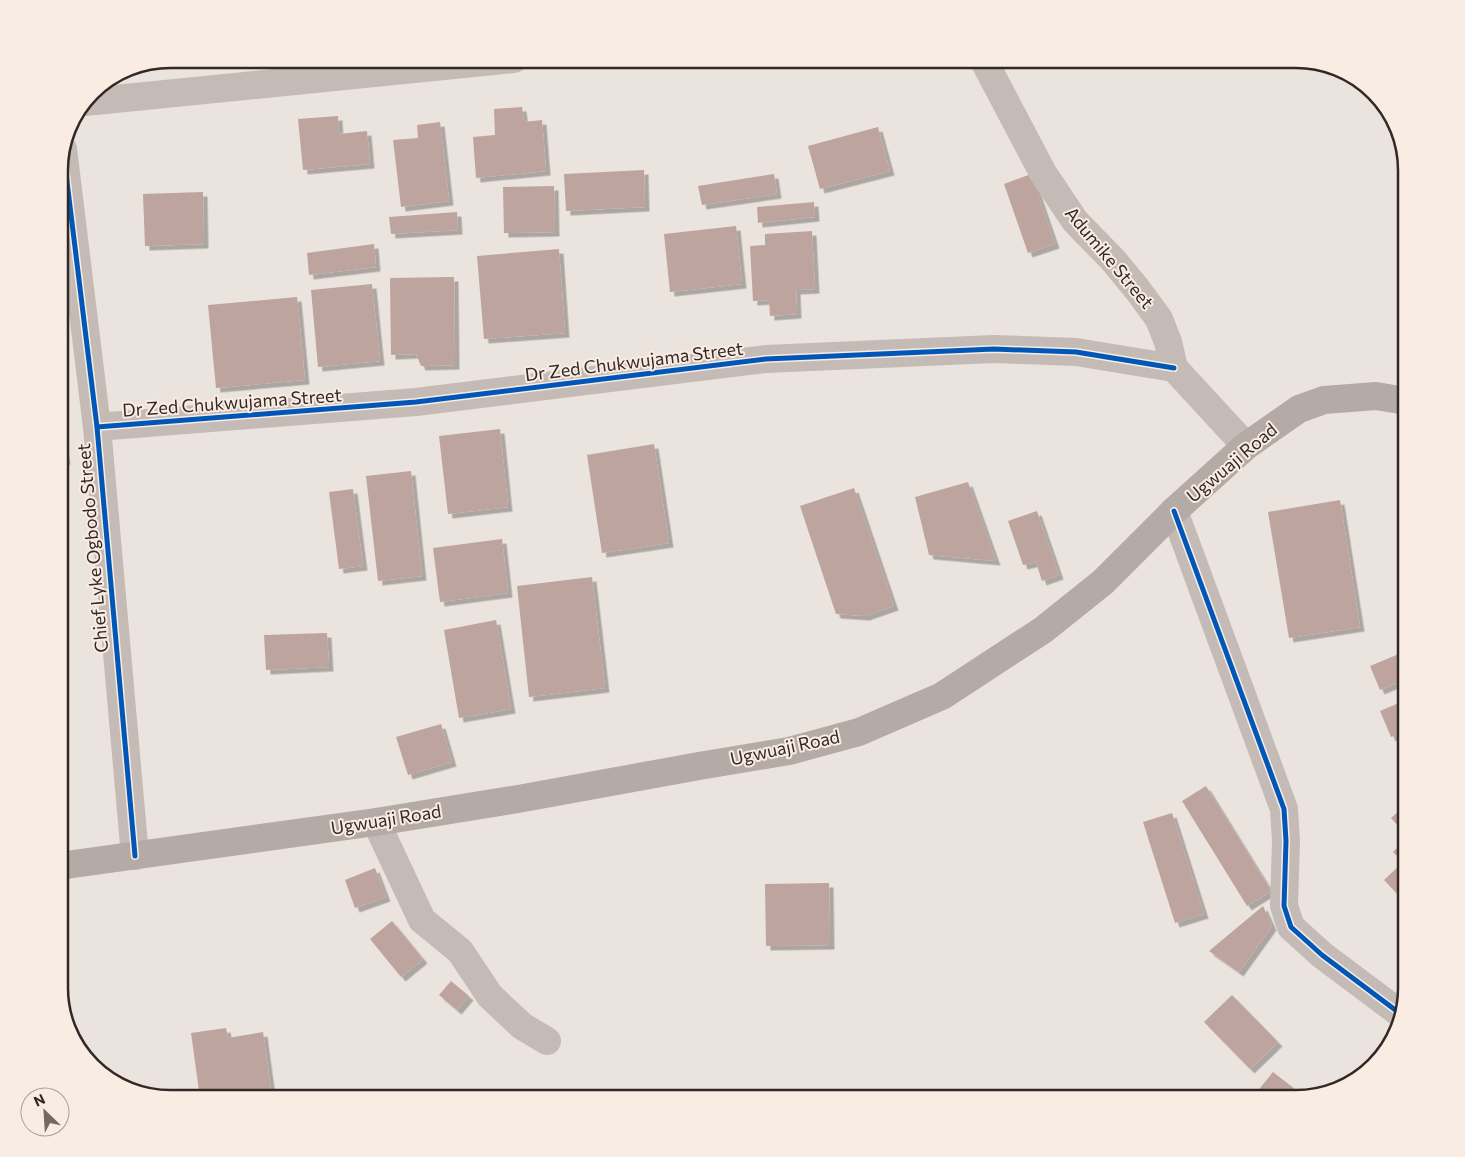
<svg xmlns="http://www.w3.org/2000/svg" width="1465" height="1157" font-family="Commissioner,sans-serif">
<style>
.building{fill:#bea49e;filter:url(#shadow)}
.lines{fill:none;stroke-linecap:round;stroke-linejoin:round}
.minor{stroke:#c4bbb6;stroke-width:28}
.secondary{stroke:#b4aba7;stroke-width:28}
.cycleway-casing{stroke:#f9ece3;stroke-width:8}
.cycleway{stroke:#0057b8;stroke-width:5}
.labels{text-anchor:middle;stroke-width:4;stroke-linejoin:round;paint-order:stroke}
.street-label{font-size:18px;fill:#332825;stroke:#f9ece3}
.rim{fill:none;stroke:#332825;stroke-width:2.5}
</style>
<defs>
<filter id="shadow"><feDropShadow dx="4.5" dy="4.5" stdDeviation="0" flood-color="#0004"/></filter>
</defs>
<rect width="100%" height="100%" fill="#ebe3dd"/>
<g class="building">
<polygon points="522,107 524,122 542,120 546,171 476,178 473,137 495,135 494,109"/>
<polygon points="338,116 339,134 367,131 370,164 303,170 298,119"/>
<polygon points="440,122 449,201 401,207 393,140 418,138 417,125"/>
<polygon points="878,127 890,171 820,189 808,146"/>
<polygon points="644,170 645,207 566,211 564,174"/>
<polygon points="774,174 777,194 702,205 698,186"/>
<polygon points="1031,174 1055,244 1028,253 1004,184"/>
<polygon points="554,186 555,232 504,233 503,187"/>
<polygon points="203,192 204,244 145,246 143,194"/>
<polygon points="814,202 815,217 758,223 757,207"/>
<polygon points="457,212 458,230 391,234 389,217"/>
<polygon points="736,226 742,284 670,292 664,234"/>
<polygon points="812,231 815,289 796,290 797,314 770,316 769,300 753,301 750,246 765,245 765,234"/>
<polygon points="374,244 376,267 309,275 307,253"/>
<polygon points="559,249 565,333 484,339 477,256"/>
<polygon points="454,277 455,365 421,366 416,354 391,355 390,278"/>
<polygon points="372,284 380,361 318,367 311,290"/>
<polygon points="297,297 305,380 216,388 208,305"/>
<polygon points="500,429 508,507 448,514 439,436"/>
<polygon points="59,437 62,437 66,460 59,462"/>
<polygon points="654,444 669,543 602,553 587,455"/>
<polygon points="411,471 422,576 378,581 366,476"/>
<polygon points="968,482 996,561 929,555 915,497"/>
<polygon points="854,488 894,606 865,616 836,614 800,506"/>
<polygon points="353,489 363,566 339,569 329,492"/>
<polygon points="1340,500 1360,627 1289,638 1268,512"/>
<polygon points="1037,511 1059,575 1042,581 1036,562 1023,565 1008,521"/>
<polygon points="502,539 508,593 440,602 433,548"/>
<polygon points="592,577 605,688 529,697 517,586"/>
<polygon points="496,620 511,709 459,718 444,630"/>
<polygon points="327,633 329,667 266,670 264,635"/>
<polygon points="1406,651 1406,679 1380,690 1370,666"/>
<polygon points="1406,700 1406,731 1391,737 1380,711"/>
<polygon points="441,724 452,762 408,775 396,737"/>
<polygon points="1206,786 1271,891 1247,906 1182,801"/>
<polygon points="1406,805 1406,835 1391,818"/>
<polygon points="1172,813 1204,914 1175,923 1143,822"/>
<polygon points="1403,842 1406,845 1406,865 1393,852"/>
<polygon points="1400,865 1406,872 1406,903 1384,880"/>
<polygon points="375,868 386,897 355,908 345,880"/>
<polygon points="829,883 830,945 766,946 765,884"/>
<polygon points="1263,906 1272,926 1239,972 1209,951"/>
<polygon points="392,921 423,959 401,977 370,939"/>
<polygon points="451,981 469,996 457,1010 439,995"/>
<polygon points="1232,995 1278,1042 1250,1069 1204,1022"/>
<polygon points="226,1028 228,1038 263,1032 272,1098 200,1098 191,1033"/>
<polygon points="1273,1072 1300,1093 1295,1098 1252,1098"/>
</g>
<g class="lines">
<g class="minor">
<polyline points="983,59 1043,173 1075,221 1113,260 1137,289 1159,319 1168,342 1174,368 1246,446"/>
<polyline points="85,102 514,59"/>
<polyline points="63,149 97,427 135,856"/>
<polyline points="97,427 416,402 766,359 994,349 1076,352 1174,368"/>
<polyline points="1174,511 1284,809 1286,841 1284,906 1291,927 1322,955 1402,1015"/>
<polyline points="376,822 422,920 460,951 490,996 522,1026 547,1041"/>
</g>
<polyline class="secondary" points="59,866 376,822 518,799 699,766 789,751 859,732 942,696 1043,630 1103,582 1174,511 1246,446 1299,409 1324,400 1376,396 1406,401"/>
<defs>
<g id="cycleway">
<polyline points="63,149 97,427 135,856"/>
<polyline points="97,427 416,402 766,359 994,349 1076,352 1174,368"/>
<polyline points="1174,511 1284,809 1286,841 1284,906 1291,927 1322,955 1402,1015"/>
</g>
</defs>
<use href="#cycleway" class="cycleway-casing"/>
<use href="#cycleway" class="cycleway"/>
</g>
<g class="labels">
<g class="street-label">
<text transform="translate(1109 258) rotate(50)" y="6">Adumike Street</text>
<text transform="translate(634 362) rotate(-7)" y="6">Dr Zed Chukwujama Street</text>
<text transform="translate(232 403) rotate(-4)" y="6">Dr Zed Chukwujama Street</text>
<text transform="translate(1232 463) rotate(-40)" y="6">Ugwuaji Road</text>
<text transform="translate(93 548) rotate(-95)" y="6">Chief Lyke Ogbodo Street</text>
<text transform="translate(785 748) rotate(-12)" y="6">Ugwuaji Road</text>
<text transform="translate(386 820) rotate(-9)" y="6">Ugwuaji Road</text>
</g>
</g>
<path d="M0 0H1465V1157H0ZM170 68H1296A102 102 0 0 1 1398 170V988A102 102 0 0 1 1296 1090H170A102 102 0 0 1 68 988V170A102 102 0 0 1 170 68Z" fill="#f9ece3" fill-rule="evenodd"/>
<path class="rim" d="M170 68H1296A102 102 0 0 1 1398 170V988A102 102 0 0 1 1296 1090H170A102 102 0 0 1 68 988V170A102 102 0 0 1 170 68Z"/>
<g transform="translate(45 1112) rotate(335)"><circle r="24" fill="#f9ece3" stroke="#aa9e97"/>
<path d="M0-4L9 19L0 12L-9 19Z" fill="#736965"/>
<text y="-8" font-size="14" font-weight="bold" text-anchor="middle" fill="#332825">N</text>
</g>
</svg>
